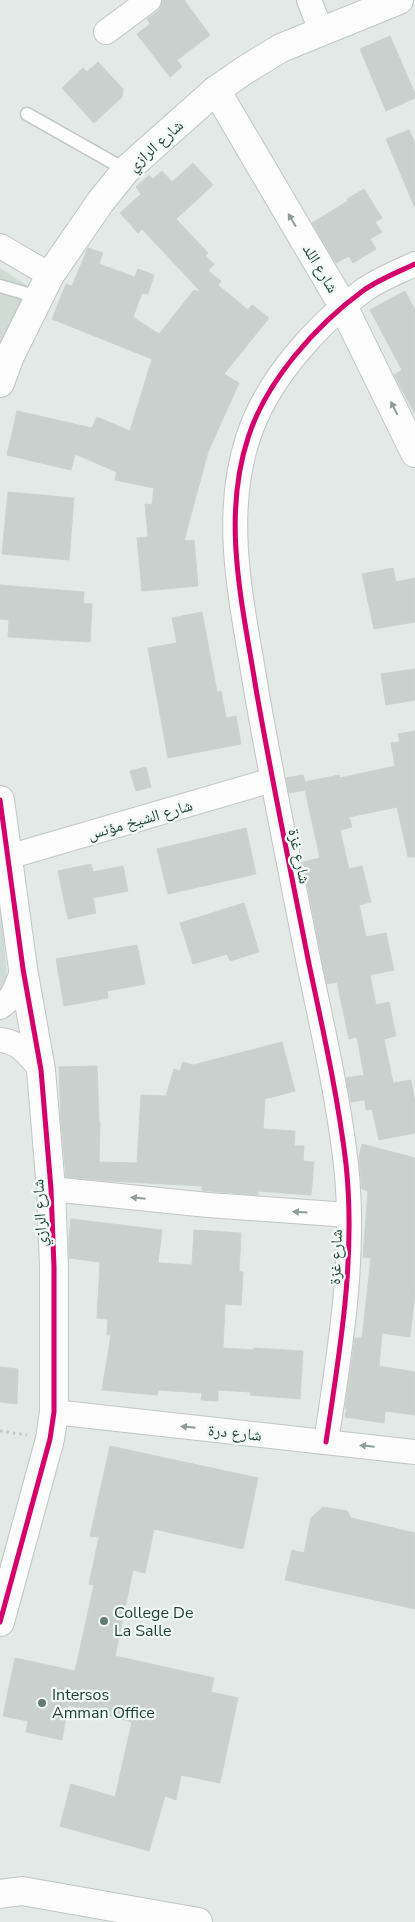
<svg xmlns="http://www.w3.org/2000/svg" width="415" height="1922" font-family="'Nunito Sans','Noto Naskh Arabic',sans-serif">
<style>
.built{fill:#d0dbd6}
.building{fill:#cad0ce;stroke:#ccd2cf}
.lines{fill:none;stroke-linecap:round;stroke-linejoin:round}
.lane-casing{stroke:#c0c6c3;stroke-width:15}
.street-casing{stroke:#c0c6c3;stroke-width:26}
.secondary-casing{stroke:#bec7c4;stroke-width:30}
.path{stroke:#c0cac7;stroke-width:3;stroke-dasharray:2.5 4;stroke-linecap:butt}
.lane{stroke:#fbfcfb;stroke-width:12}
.street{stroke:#fbfcfb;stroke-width:24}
.secondary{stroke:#fbfcfb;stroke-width:28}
.cycleway-casing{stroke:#f1f9f5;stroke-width:8}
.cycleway{stroke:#d6006c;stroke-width:5}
.oneway{fill:#8d9d99}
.poi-dot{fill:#647a74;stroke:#f1f9f5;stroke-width:2}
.labels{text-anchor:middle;stroke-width:4.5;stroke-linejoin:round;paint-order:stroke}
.street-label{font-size:16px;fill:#1f3e37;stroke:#f1f9f5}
.poi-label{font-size:16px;fill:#1f3e37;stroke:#f1f9f5;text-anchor:start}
</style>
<rect width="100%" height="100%" fill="#e3e9e6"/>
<g class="built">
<polygon points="0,268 31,288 0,374"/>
<polygon points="0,897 9,1001 0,1003"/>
</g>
<g class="building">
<polygon points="162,0 184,0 210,35 177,60 182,67 170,77 137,34 150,24 147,19 158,11 161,6"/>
<polygon points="390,36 415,94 415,98 386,111 360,49"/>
<polygon points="98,62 123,89 122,97 94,123 62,88 83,68 87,72"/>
<polygon points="409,130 415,143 415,208 386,139"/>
<polygon points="193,163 213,185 176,219 208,253 205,256 214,264 208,271 221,281 218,285 248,310 252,305 269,318 224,374 239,383 208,452 184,541 194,540 198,586 142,591 137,538 148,537 145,504 152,505 154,488 115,480 117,472 75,454 71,470 7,455 17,411 92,428 97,417 130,431 152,359 52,319 66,284 72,286 88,248 103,253 99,264 135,277 138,269 154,275 148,294 142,293 133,317 159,334 194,290 201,292 142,229 138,233 120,213 141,194 136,187 149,175 153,179 162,171 172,182"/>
<polygon points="364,189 382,218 375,222 382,232 370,239 376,249 353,263 349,256 336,263 312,223 348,201 347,199"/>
<polygon points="405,291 415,310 415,414 394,375 402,370 370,310"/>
<polygon points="8,492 74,498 69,560 2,554"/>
<polygon points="393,568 396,582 415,578 415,622 374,629 362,574"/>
<polygon points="0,585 84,592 83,603 92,604 90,642 8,637 9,620 0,619"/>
<polygon points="202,612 217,692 221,691 226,718 236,716 241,744 168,758 148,648 177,643 172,618"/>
<polygon points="415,669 415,700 386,705 381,674"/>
<polygon points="415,731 415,857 408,857 397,807 349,817 352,827 340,830 349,869 362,866 371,902 359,905 366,937 386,933 394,970 370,975 376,1005 389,1002 396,1036 384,1039 393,1083 411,1080 415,1103 415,1133 379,1140 372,1109 366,1110 365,1100 351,1102 346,1078 364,1075 357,1037 349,1039 337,982 327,984 322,961 303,862 320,858 305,790 289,793 286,778 303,775 305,782 339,775 340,778 395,766 391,743 400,742 398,734"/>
<polygon points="146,767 151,787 136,791 130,771"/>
<polygon points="246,828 256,874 168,894 157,849"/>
<polygon points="91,864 93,872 123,866 128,891 93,898 96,913 68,919 58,871"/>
<polygon points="244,903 259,952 230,961 227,954 193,964 180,923"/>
<polygon points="137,945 145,984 107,991 108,998 64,1006 56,959"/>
<polygon points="282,1042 295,1091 265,1099 263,1129 295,1131 294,1146 304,1146 303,1161 314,1162 311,1195 258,1191 258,1195 209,1191 202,1191 202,1186 110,1181 66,1177 61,1121 59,1067 97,1066 99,1122 100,1122 99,1162 137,1163 141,1095 166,1096 174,1069 180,1071 183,1062 193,1065"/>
<polygon points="362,1144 415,1158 415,1293 410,1337 382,1333 379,1366 415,1372 415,1415 385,1411 384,1423 345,1417 347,1409 345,1408 355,1338 362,1338 371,1258 363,1257 368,1191 362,1189 359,1157"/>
<polygon points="71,1219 162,1230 158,1263 192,1265 194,1230 241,1233 239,1271 243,1272 241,1305 225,1304 223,1348 254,1350 254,1348 303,1351 300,1399 250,1395 251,1392 218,1390 218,1401 201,1400 202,1393 158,1390 157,1395 102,1390 111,1335 107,1335 108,1319 97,1318 100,1262 69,1258 69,1238"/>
<polygon points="0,1367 18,1369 17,1404 0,1402"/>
<polygon points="110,1446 258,1478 243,1549 154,1529 145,1573 133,1570 115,1656 214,1678 211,1692 238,1698 220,1783 181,1775 176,1800 165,1796 149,1851 60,1826 71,1784 115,1797 132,1722 68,1705 62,1740 26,1732 28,1721 3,1716 15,1658 75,1671 94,1585 89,1584 99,1537 90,1536"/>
<polygon points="323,1507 347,1511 351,1518 415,1533 415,1609 285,1580 292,1550 304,1553 311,1518"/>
</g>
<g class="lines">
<defs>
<g id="lane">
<polyline points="27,114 126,170"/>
<polyline points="0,286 38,297"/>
</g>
<g id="street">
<polyline points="309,0 321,31"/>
<polyline points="106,32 149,0"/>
<polyline points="0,246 50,275"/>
<polyline points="8,857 272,780"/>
<path d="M0 1007C13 1000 18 982 23 969"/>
<path d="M0 1040C20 1042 29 1055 41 1070"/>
<polyline points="51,1189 208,1205 349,1215"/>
<polyline points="54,1412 415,1452"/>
<path d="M326 1442C340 1350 356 1257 346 1164 338 1097 323 1030 309 964 291 872 272 781 256 689 243 607 221 520 248 438 266 381 316 325 364 290 380 279 398 272 415 264"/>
</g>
<g id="secondary">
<polyline points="216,90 343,306 415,453"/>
<polyline points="0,383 10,356 50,275 101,201 126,170 216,90 245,70 281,48 399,0"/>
<polyline points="0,800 23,969 41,1070 51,1189 54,1267 54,1412 50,1439 0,1622"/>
<polyline points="0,1894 22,1891 198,1922"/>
</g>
</defs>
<use href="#lane" class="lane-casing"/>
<use href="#street" class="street-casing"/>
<use href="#secondary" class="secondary-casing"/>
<polyline class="path" points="0,1431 27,1435"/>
<use href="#lane" class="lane"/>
<use href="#street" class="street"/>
<use href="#secondary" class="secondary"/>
<defs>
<g id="cycleway">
<polyline points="0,800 23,969 41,1070 51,1189 54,1267 54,1412 50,1439 0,1622"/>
<path d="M326 1442C340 1350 356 1257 346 1164 338 1097 323 1030 309 964 291 872 272 781 256 689 243 607 221 520 248 438 266 381 316 325 364 290 380 279 398 272 415 264"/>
</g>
</defs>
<use href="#cycleway" class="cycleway-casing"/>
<use href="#cycleway" class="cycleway"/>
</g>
<defs><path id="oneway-solid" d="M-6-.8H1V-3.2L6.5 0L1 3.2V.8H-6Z" transform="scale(1.25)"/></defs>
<g class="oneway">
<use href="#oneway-solid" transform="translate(292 220) rotate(-121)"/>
<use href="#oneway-solid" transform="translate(394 408) rotate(-117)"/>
<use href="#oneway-solid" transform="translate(138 1198) rotate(-174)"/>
<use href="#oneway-solid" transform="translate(300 1212) rotate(-176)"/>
<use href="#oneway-solid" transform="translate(188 1427) rotate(-174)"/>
<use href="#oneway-solid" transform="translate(367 1446) rotate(-174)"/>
</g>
<g class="poi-dot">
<circle cx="104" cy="1621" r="5"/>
<circle cx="42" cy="1703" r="5"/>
</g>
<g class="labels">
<g class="street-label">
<text transform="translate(155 145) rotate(-42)" y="6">شارع الرازي</text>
<text transform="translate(321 268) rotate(59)" y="6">شارع اللد</text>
<text transform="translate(140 819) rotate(-16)" y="6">شارع الشيخ مؤنس</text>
<text transform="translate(300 856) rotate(78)" y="6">شارع غزة</text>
<text transform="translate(39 1213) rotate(-93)" y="6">شارع الرازي</text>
<text transform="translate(335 1257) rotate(-88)" y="6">شارع غزة</text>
<text transform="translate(235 1432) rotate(6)" y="6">شارع درة</text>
</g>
<g class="poi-label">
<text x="114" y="1618">College De<tspan x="114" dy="18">La Salle</tspan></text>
<text x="52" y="1700">Intersos<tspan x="52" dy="18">Amman Office</tspan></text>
</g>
</g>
</svg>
